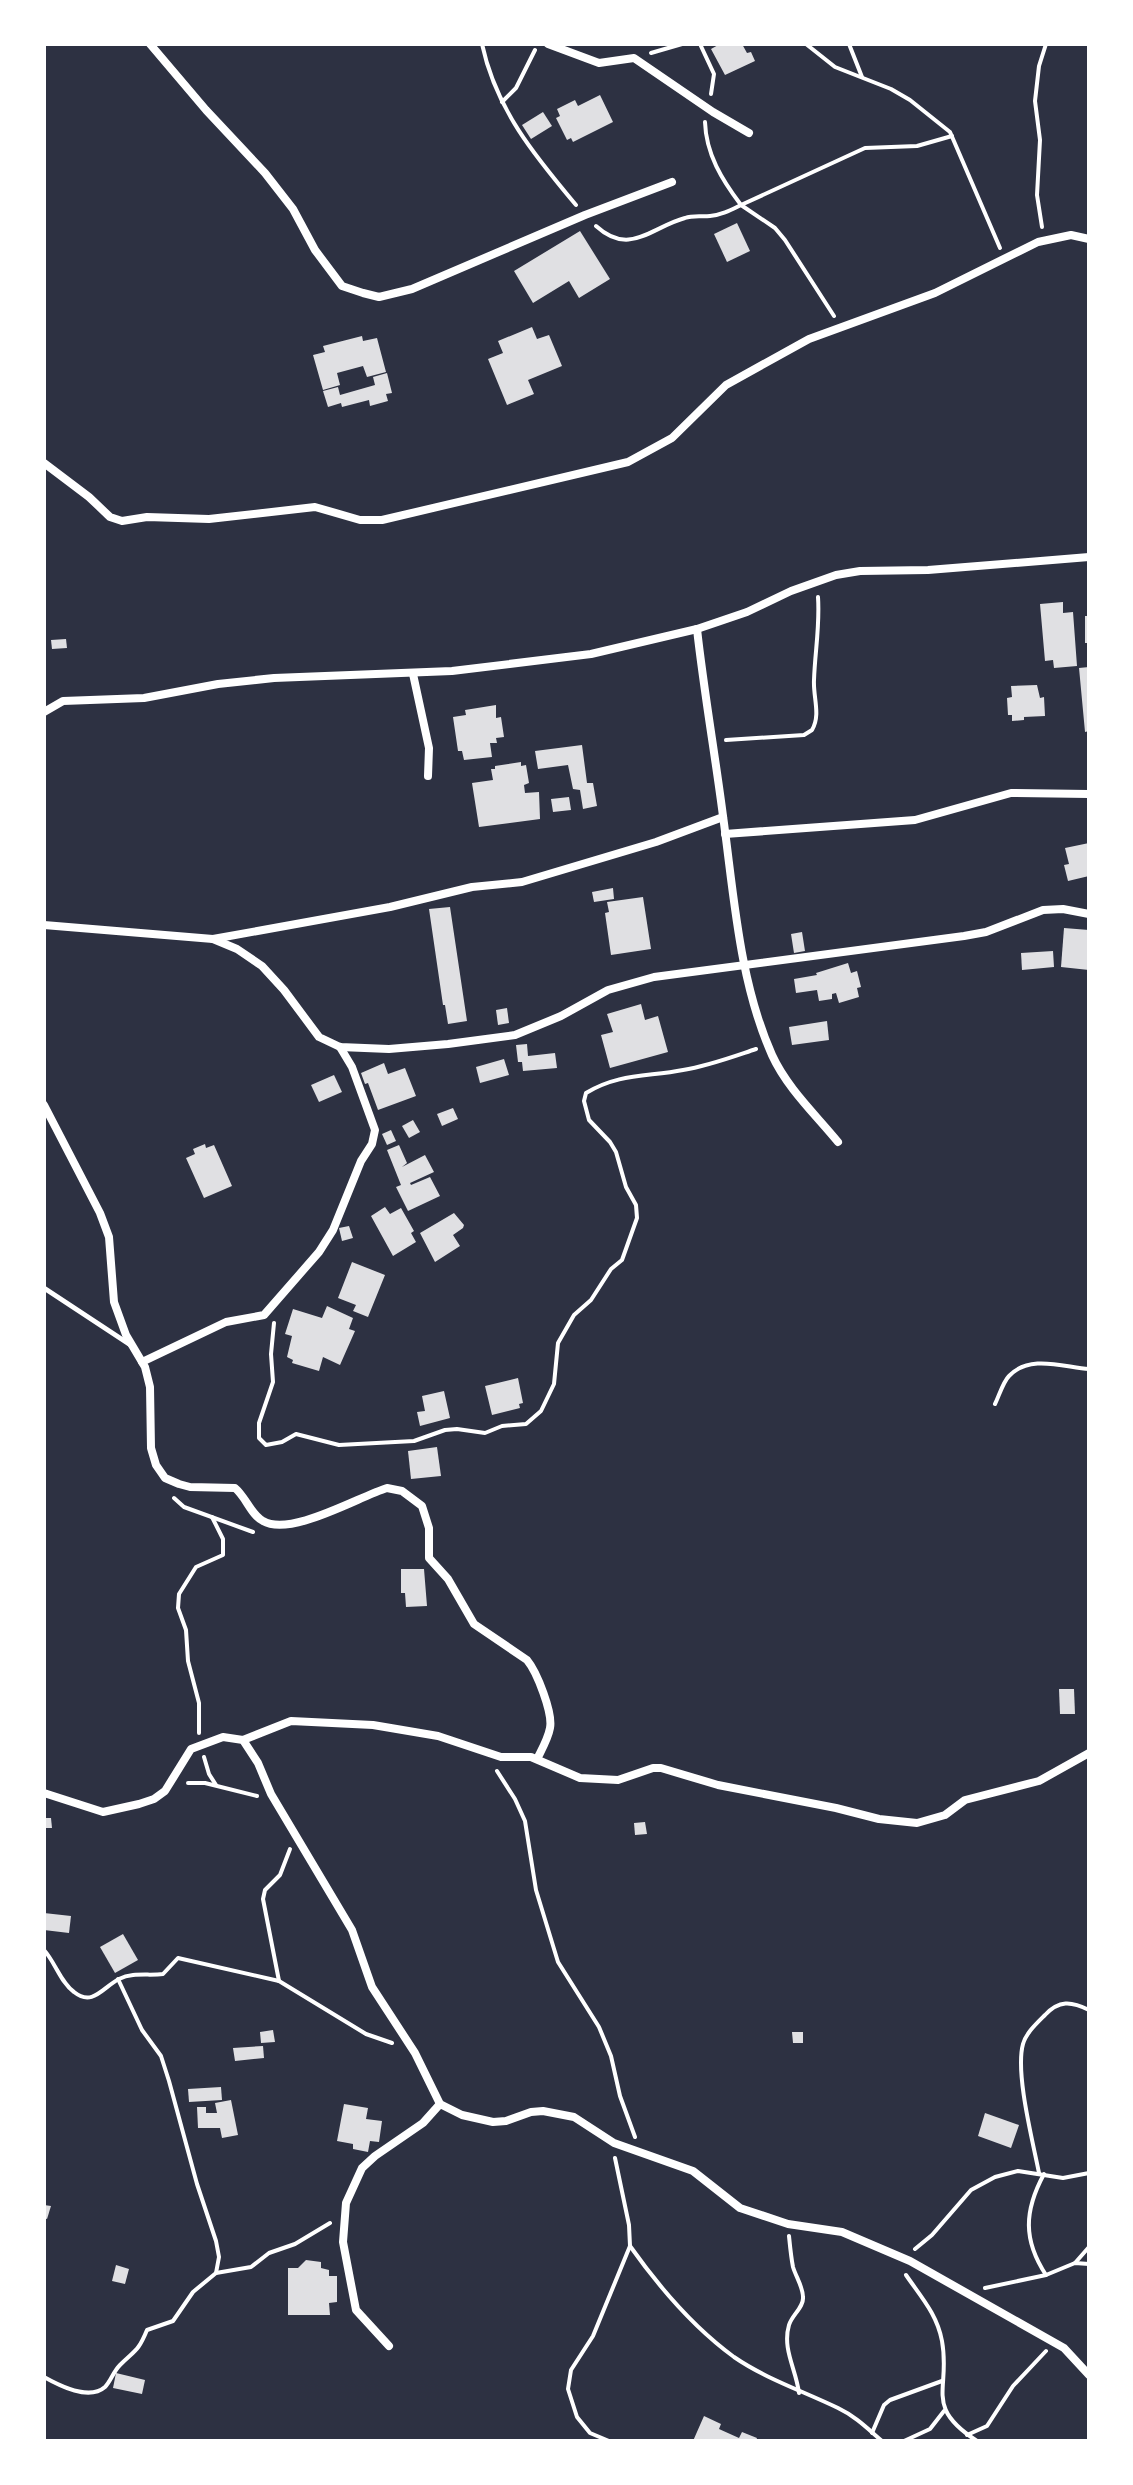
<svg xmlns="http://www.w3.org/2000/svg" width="1133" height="2485" font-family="'Source Sans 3',sans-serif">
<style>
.building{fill:#e0e0e3}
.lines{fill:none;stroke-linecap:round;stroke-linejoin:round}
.path{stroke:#fff;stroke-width:4}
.service{stroke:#fff;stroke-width:5}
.minor{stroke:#fff;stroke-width:8}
</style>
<rect width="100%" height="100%" fill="#2d3142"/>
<g class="building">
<polygon points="720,44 742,44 747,53 751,52 755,61 725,75 711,49"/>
<polygon points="600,95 613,122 573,142 571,138 567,140 556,118 560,116 557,109 575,100 578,106"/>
<polygon points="543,112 552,126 531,139 522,125"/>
<polygon points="737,223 750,251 727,262 714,234"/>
<polygon points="580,231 610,279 579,298 569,281 533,303 514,271"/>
<polygon points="532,327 537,339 549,335 562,366 528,380 534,394 507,405 488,359 503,353 498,341"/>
<polygon points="362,336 363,341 377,338 386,372 367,377 363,366 337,373 340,385 323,390 313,355 325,352 323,346"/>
<polygon points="387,373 392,393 386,394 388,401 370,406 369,400 342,407 341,403 328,407 323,391 338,387 340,395 375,385 373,377"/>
<polygon points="1063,602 1063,613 1073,612 1077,666 1054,668 1053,660 1045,661 1040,604"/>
<rect x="1085" y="616" width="4" height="27"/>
<polygon points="66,639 67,648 52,649 51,640"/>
<polygon points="1089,667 1089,731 1085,732 1079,668"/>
<polygon points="1037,685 1040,698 1044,697 1045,716 1024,717 1024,720 1012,721 1012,715 1008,715 1007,698 1012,697 1011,686"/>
<polygon points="496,705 496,718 501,717 504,737 496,738 497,743 490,743 492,757 464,760 462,751 458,751 453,717 466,715 465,710"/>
<polygon points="582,745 587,783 593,783 597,806 583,809 580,790 573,789 568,765 538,769 535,751"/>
<polygon points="521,762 521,766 526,765 529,783 524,785 525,793 539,792 540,819 479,827 472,783 493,780 491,769 495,769 495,766"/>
<polygon points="569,797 571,810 553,812 551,799"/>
<polygon points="1089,843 1089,876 1068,881 1064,865 1069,864 1065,848"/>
<polygon points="613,888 614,899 594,902 592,892"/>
<polygon points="643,897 651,949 611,955 605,913 609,912 607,902"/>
<polygon points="450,907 467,1021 448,1024 445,1005 443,1005 429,909"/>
<polygon points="1064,928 1089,930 1089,970 1061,967"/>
<polygon points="802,932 805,951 794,953 791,934"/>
<polygon points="1053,951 1054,967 1022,970 1021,953"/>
<polygon points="848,963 851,973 857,971 861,987 857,988 859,997 839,1003 836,993 832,994 832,999 819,1001 817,990 796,993 794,979 817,975 816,973"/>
<polygon points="641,1004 645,1020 658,1016 668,1052 610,1068 601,1035 613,1032 607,1014"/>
<polygon points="507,1008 509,1023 498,1025 496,1010"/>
<polygon points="827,1021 829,1040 792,1045 789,1027"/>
<polygon points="527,1044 528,1056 555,1053 557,1068 523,1071 522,1062 518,1062 516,1045"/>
<polygon points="504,1059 509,1075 480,1083 476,1067"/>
<polygon points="384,1063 388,1074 405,1068 416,1096 378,1110 368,1083 365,1084 361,1073"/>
<polygon points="334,1075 342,1092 319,1102 311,1085"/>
<polygon points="453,1108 458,1119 442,1126 437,1114"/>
<polygon points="413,1120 420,1132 409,1138 402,1126"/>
<polygon points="391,1130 396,1141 387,1145 382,1134"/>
<polygon points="205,1144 206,1148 214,1145 232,1186 204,1198 186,1158 195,1154 193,1149"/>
<polygon points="399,1145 407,1163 402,1167 425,1155 434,1172 410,1183 411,1185 430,1177 440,1196 408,1211 396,1187 401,1185 387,1150"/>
<polygon points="385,1207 390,1214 401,1208 414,1231 411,1233 416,1242 393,1256 371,1216"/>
<polygon points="454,1213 464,1225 463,1228 453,1235 460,1246 435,1262 420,1233"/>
<polygon points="349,1226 353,1238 342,1241 339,1228"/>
<polygon points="352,1262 385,1275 368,1317 353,1311 356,1305 338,1298"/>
<polygon points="327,1306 353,1318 349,1329 355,1331 340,1365 323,1357 319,1371 292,1363 293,1360 287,1357 292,1336 285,1334 293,1309 322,1318"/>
<polygon points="518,1378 523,1403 519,1404 520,1408 492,1415 485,1386"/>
<polygon points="444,1391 450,1418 420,1426 417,1412 425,1411 422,1396"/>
<polygon points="437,1447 441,1476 411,1479 408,1451"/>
<polygon points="401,1569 424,1569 427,1606 406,1607 405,1593 401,1593"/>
<polygon points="1059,1689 1074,1689 1075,1714 1060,1714"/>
<polygon points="44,1818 51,1818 52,1828 44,1828"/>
<polygon points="645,1822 647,1834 635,1835 634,1823"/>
<polygon points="44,1913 71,1916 69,1933 44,1930"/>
<polygon points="123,1934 138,1960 115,1973 100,1947"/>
<polygon points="273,2030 275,2042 261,2043 260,2032"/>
<polygon points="792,2032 803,2032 803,2043 793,2043"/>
<polygon points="263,2046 264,2058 235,2061 233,2048"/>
<polygon points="221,2087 222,2100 189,2102 188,2089"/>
<polygon points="231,2100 238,2135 222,2138 220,2128 198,2128 197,2107 206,2107 206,2113 217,2113 215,2103"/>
<polygon points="344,2104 368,2108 366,2119 382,2121 379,2142 370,2141 368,2152 353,2149 353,2144 337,2141"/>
<polygon points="985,2113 1019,2125 1011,2148 978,2136"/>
<polygon points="44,2205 51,2206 47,2219 44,2218"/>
<polygon points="306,2260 321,2262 321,2268 329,2270 329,2276 337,2276 337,2302 329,2303 330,2315 288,2315 288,2268 298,2268"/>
<polygon points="116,2265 129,2269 125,2284 112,2281"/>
<polygon points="116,2373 145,2380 142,2394 113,2388"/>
<polygon points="704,2416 721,2424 719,2429 739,2438 742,2432 757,2438 756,2441 693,2441"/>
</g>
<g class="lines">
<g class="path">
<path d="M482 44C496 109 534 155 576 205"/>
<polyline points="700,44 714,74 711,94"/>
<polyline points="806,44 835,67 891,89 910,100 950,132 1000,248"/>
<polyline points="849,44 862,77"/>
<polyline points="651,53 682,44"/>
<polyline points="502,102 516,88 535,50"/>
<path d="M705 122C706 154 722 180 741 205L865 148 917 146 952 136"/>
<path d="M596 226C630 257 651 227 685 218 693 215 702 217 710 216 722 215 731 210 741 205L775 228 785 240 834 316"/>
<polyline points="1042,227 1037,195 1040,140 1035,101 1039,66 1046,44"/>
<path d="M726 740 804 735 812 730C821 715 813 697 814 680 815 651 820 626 818 597"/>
<path d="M274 1323 271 1354 273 1382 259 1423V1438L266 1445 282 1442 296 1434 339 1445 414 1441 445 1430 457 1429 485 1433 502 1426 526 1424 541 1411 554 1384 558 1343 574 1315 591 1300 611 1269 622 1260 637 1218 636 1205 626 1187 616 1152 610 1142 589 1120 584 1101 586 1093C619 1073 648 1077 683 1070 708 1066 732 1057 756 1049"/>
<path d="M995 1404C999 1396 1003 1382 1009 1376 1030 1354 1063 1367 1089 1369"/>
<polyline points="174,1498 184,1507 253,1532"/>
<polyline points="199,1733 199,1703 188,1661 186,1630 178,1608 179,1594 196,1567 223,1555 223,1539 212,1517"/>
<polyline points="204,1757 209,1774 216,1785"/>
<polyline points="497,1771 515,1799 525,1821 536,1890 558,1962 599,2027 611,2056 620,2096 635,2137"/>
<polyline points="188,1783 205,1783 257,1796"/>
<path d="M44 1950C55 1962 61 1983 74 1992 93 2007 103 1987 119 1979 133 1972 149 1976 163 1974L178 1958 279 1981 366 2034 392 2043"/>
<polyline points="118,1979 142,2030 161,2056 169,2081 197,2184 216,2241 219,2257 216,2273"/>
<polyline points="279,1981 263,1899 265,1890 280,1875 290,1849"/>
<path d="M1039 2173C1033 2142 1015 2073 1023 2044 1026 2033 1037 2023 1045 2015 1059 2000 1071 2001 1089 2010"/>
<path d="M1044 2174C1024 2211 1023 2240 1046 2275"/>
<path d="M789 2236C790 2246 791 2257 793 2267 796 2277 803 2287 803 2297 804 2307 792 2315 789 2325 782 2349 796 2369 799 2393"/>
<path d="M630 2246C659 2287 693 2327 734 2357 766 2379 803 2391 838 2408 855 2416 868 2429 882 2441"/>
<polyline points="915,2249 932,2235 971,2190 995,2177 1018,2171 1063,2178 1089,2173"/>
<polyline points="1075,2263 1089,2247"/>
<path d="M906 2275C921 2297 937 2314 942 2341 951 2390 923 2406 977 2441"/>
<polyline points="985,2288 1046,2275 1075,2263 1089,2264"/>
<path d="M44 2377C60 2386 89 2401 105 2387 111 2381 113 2372 120 2365 135 2350 138 2352 147 2330L173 2321 193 2292 216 2273 251 2267 269 2253 295 2244 330 2223"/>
<polyline points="872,2433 884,2405 890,2400 942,2381"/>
<polyline points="967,2435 987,2426 1013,2386 1046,2351"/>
<polyline points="609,2441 590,2433 577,2417 568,2389 571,2370 593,2336 630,2246 629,2225 615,2158"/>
<polyline points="904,2441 930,2429 944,2411"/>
</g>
<polyline class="service" points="44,1288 129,1344"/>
<g class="minor">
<polyline points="150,44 206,110 265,173 293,209 315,250 342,286 363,293 379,297 412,289 585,215 672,182"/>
<polyline points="548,44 599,63 634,58 713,112 749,133"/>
<polyline points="44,463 89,497 110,517 122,521 147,517 209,519 315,507 360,520 382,520 628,462 672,438 726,385 809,339 935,293 1038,242 1071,235 1089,239"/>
<path d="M697 629C704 692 715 754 723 816 734 895 739 981 772 1055 787 1088 816 1115 838 1142"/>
<polyline points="413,674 429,748 428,776"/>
<polyline points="44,712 63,701 144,698 218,684 274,678 452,671 591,654 697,629 747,612 791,591 836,575 860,571 928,570 1089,557"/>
<polyline points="725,834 915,820 1011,793 1089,794"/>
<polyline points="44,925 213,939 237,949 262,966 284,990 319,1037 340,1047 389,1049 448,1044 515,1035 561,1016 608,990 654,977 964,936 986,932 1043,910 1063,909 1089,914"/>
<polyline points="213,939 390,907 472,887 522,882 656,842 723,817"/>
<path d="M44 1105 100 1213 109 1237 114 1302 126 1335 145 1367 150 1387 151 1448 156 1465 165 1478 179 1484 190 1487 235 1488C246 1497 251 1515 263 1521 291 1537 358 1497 387 1488L402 1491 422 1506 429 1528V1558L448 1579 474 1624 527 1660C537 1672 553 1713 550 1728 548 1739 542 1749 537 1759"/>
<polyline points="142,1362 226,1322 264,1315 319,1252 333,1230 361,1161 372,1144 375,1130 352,1067 340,1047"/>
<polyline points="243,1740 291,1721 373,1725 438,1736 501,1757 531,1757 580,1778 618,1780 653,1768 661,1768 718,1785 836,1808 879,1819 917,1823 945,1815 965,1800 1039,1781 1089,1753"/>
<polyline points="44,1793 103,1812 139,1804 154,1799 165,1791 191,1749 223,1737 243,1740 258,1763 271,1794 352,1930 372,1987 415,2053 440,2104 462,2115 493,2122 506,2121 531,2112 543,2111 574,2117 614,2143 693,2171 740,2208 788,2224 842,2232 910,2261 1064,2348 1089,2375"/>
<polyline points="389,2346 356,2310 343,2242 346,2203 362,2168 375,2156 423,2123 440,2104"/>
</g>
</g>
<rect width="1133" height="2485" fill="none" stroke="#ffffff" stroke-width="92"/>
</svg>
